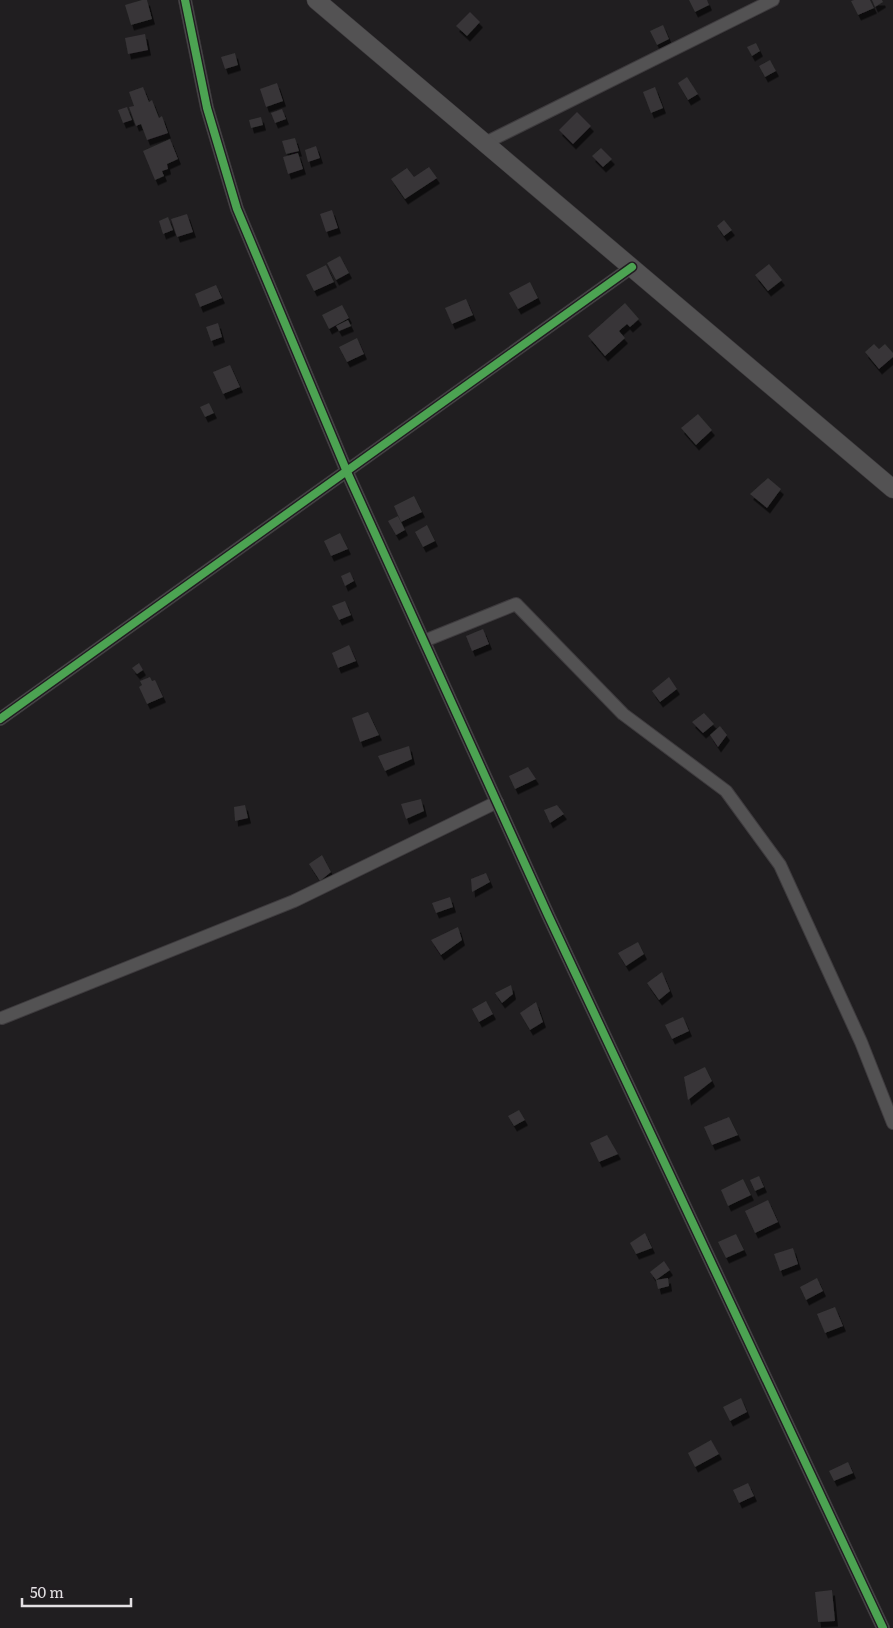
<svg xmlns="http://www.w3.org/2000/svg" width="893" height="1628" font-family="Literata,serif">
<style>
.building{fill:#373537;filter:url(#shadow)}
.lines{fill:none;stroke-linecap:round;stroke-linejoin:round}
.minor-casing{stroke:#3e3b3e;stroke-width:14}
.secondary-casing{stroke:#3e3b3e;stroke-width:19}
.minor{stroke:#535253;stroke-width:12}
.secondary{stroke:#535253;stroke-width:18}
.cycleway-casing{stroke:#211d21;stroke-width:11}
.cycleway{stroke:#4ca352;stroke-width:8}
</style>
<defs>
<filter id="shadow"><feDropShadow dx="3" dy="5.5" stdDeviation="0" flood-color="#0009"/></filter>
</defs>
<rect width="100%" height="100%" fill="#201e20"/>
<g class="building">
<polygon points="142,0 147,0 152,19 131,25 125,5"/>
<polygon points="689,0 707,0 709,5 695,12"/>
<polygon points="854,0 870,0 874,8 858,15 851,1"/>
<polygon points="872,0 882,0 883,2 875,7"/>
<polygon points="470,12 480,22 467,36 456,26"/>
<polygon points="663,25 669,39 657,45 650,31"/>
<polygon points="145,34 148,50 128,54 125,38"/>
<polygon points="756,43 760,51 752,56 747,47"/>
<polygon points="235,53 238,65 225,69 221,57"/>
<polygon points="770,60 776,71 765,77 759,66"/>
<polygon points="687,77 698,94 688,100 678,83"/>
<polygon points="277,83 283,101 266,107 260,89"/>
<polygon points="143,87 149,102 152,100 159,118 162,116 168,133 147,140 141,124 136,126 129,107 134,106 129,92"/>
<polygon points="655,87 663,108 651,113 643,92"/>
<polygon points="127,107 132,120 123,123 118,110"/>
<polygon points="282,109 286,119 275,123 271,113"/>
<polygon points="577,112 591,126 573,144 559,130"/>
<polygon points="261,117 263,125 251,128 249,120"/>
<polygon points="295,138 299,151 286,154 282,141"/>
<polygon points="170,139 178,159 167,164 168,169 162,171 164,176 155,180 143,151"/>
<polygon points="316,146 320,158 308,162 305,150"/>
<polygon points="601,148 612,159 603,167 592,156"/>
<polygon points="298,153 303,169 288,174 283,157"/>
<polygon points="429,167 437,178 405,199 391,179 407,168 414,177"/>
<polygon points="332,210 338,228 326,232 320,214"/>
<polygon points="187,214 193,232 177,237 171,219"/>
<polygon points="168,217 173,230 163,234 159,221"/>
<polygon points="724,220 732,230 724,236 717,226"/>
<polygon points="340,256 349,273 336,280 327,263"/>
<polygon points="769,264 782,280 768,291 755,275"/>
<polygon points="326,265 334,282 314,291 306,275"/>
<polygon points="530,282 538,298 518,309 509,293"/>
<polygon points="216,285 222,298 200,307 195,294"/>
<polygon points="466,299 473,315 452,324 445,308"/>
<polygon points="625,303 639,319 630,327 627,324 619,331 625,338 605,356 588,336"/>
<polygon points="342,305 349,318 329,329 322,315"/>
<polygon points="348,320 351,326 339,331 336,326"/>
<polygon points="218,323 222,337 211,341 206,327"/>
<polygon points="357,338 364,354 347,362 339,347"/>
<polygon points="874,344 879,349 885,344 893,353 893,357 879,369 865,352"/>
<polygon points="230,365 240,387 223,394 213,372"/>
<polygon points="209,403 214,413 205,417 200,407"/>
<polygon points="698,414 712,430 696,445 681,428"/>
<polygon points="768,478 781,489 767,508 750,494"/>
<polygon points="414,496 422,512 401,522 394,506"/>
<polygon points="398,516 405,530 396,535 388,521"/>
<polygon points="427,525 435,541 423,547 415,532"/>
<polygon points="340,533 348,549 331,556 324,541"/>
<polygon points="350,572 354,581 345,586 341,576"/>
<polygon points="345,601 351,615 339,620 332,606"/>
<polygon points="483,629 489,644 472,651 466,636"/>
<polygon points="349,645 356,661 338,668 332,653"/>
<polygon points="139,663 143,670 137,674 132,668"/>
<polygon points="150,677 152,681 155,680 163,697 147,704 139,687 142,685 140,681"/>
<polygon points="669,677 677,689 660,702 652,691"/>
<polygon points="368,712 379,735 360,742 352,718"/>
<polygon points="704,713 714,724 703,733 692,722"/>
<polygon points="720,726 727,735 718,747 710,735"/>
<polygon points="409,746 412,759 385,771 378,756"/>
<polygon points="528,767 536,779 515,789 509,776"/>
<polygon points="421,799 424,811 406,819 401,804"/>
<polygon points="245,805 248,818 235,821 234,807"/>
<polygon points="557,805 564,814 550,823 544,810"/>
<polygon points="322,855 331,872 320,881 309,864"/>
<polygon points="486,873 490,882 472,892 471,879"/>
<polygon points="450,897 453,907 436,913 432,903"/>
<polygon points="458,927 462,940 441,955 431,940"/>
<polygon points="638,942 644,954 626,966 618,953"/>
<polygon points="662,972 670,991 659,1000 647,983"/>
<polygon points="511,985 513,994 502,1003 495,993"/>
<polygon points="486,1001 493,1014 479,1022 472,1009"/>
<polygon points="536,1002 543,1022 530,1030 520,1013"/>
<polygon points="683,1017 689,1031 672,1039 665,1025"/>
<polygon points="705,1067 712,1081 688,1100 684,1077"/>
<polygon points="519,1110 525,1120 514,1126 508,1116"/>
<polygon points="729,1117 738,1135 712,1145 704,1127"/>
<polygon points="607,1135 618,1154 599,1162 590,1143"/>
<polygon points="759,1176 764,1187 755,1191 750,1180"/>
<polygon points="743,1179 751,1195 728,1206 721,1190"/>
<polygon points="768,1200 778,1222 755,1233 745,1211"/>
<polygon points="645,1233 652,1248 636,1254 630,1243"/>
<polygon points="736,1234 744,1250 726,1258 718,1242"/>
<polygon points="793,1248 798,1264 780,1271 774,1254"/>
<polygon points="664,1261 670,1270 656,1280 650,1272"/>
<polygon points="668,1278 669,1286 658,1289 656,1280"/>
<polygon points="817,1278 823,1291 806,1300 800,1287"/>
<polygon points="835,1307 843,1326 825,1333 817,1314"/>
<polygon points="741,1398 747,1412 730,1421 723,1407"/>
<polygon points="711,1440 719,1454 695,1467 688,1453"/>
<polygon points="848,1462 853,1473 834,1481 829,1471"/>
<polygon points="748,1483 754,1496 739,1503 733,1490"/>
<polygon points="832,1590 835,1621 818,1622 815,1592"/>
</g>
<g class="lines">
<defs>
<g id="minor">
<polyline points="185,0 207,108 237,209 347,472 548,915 883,1628"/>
<polyline points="485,143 773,0"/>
<polyline points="424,641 516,604 623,714 726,791 780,865 861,1042 893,1123"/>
<polyline points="0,719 632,267"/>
<polyline points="2,1018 294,901 497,802"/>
</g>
<polyline id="secondary" points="316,0 893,489"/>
</defs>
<use href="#minor" class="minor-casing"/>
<use href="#secondary" class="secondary-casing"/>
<use href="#minor" class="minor"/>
<use href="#secondary" class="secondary"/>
<defs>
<g id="cycleway">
<polyline points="185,0 207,108 237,209 347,472 548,915 883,1628"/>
<polyline points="0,719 632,267"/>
</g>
</defs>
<use href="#cycleway" class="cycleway-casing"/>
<use href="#cycleway" class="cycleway"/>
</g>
<path d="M22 1598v8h109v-8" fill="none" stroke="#e4e1e4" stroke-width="2.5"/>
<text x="30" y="1598" font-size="15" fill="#e4e1e4" stroke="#211d21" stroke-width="4" paint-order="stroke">50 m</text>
</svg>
